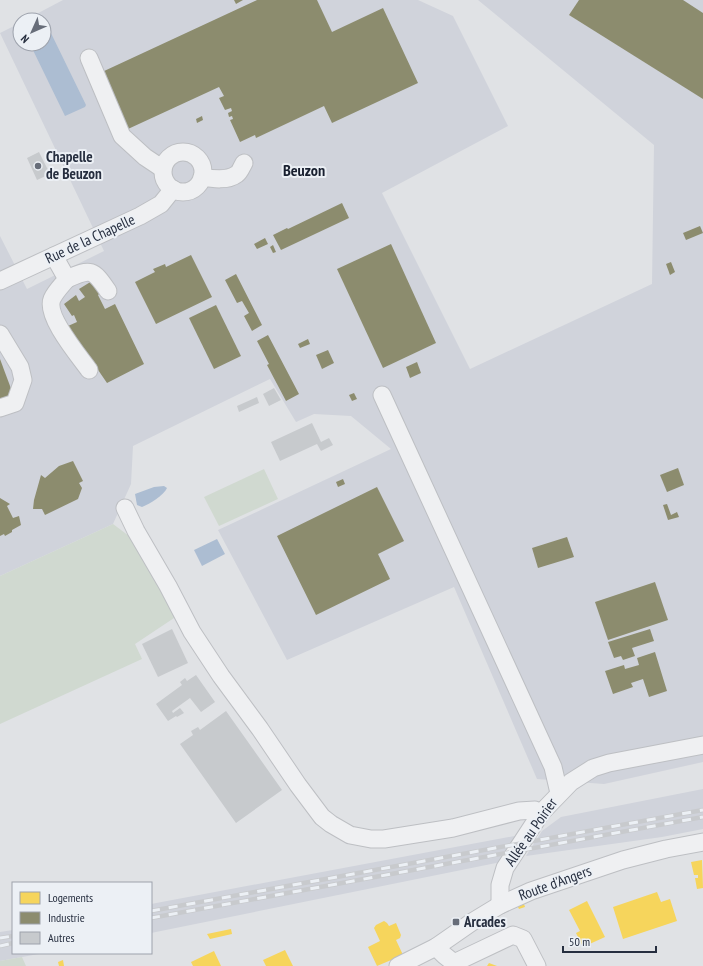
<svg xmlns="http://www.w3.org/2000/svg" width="703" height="966" font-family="'PT Sans Narrow',sans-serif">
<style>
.built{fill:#d0d3db}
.green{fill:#d0d9d0}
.water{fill:#acbdd2}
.homes{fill:#f6d55c}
.industry{fill:#8c8c6e}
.building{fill:#c7cacd}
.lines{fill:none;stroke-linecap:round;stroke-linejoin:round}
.minor-casing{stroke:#bdbfc3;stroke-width:19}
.minor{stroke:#eff0f2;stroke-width:17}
.rail-casing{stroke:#c8cacd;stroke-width:4.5}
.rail{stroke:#ecf0f5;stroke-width:3;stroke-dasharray:9;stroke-linecap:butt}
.poi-dot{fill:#676d79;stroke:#ecf0f5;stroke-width:1.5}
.labels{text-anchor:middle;stroke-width:4;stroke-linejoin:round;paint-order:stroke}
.poi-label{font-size:15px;font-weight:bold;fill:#262e3f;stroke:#ecf0f5;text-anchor:start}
.street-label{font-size:15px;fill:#262e3f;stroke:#ecf0f5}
.neighbourhood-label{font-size:16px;font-weight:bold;fill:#181f2f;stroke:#ecf0f5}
</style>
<rect width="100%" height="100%" fill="#e0e2e5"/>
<g class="built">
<polygon points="63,0 418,0 453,16 508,126 382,193 470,369 652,284 654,145 478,0 703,0 703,762 604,784 537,779 454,587 287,660 218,530 391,449 351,416 314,414 296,422 270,379 133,446 131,484 113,524 0,576 0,236 27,289 104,251 0,33 20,23 20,44 44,44 44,20 25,20"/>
<polygon points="703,789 703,829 662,837 526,856 542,831 561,817"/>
<polygon points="520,835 501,862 151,933 151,904"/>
<polygon points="13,930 13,953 44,953 0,961 0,932"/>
</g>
<g class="green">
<polygon points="264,469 278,499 219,526 204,497"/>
<polygon points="113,524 129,536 177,616 135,644 142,659 0,724 0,576"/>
<polygon points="22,957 26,966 0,966 0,961"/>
</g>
<g class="water">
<polygon points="44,26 48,27 86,105 85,107 65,116 30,44 44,44"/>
<path d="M164 486 167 488C164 495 150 504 142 507L137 505 135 494 154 487Z"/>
<polygon points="217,539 225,554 202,566 194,550"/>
</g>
<g class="homes">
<polygon points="702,860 703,888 697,889 695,878 698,878 698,875 694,875 691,862"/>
<polygon points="657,892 661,902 670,899 677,921 623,939 613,907"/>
<polygon points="587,901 605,937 583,947 576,933 580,931 569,910"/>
<polygon points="524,904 525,907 519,909 518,907"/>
<polygon points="384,921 387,923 389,926 396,923 401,935 400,938 396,940 403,955 377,966 368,947 380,941 374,928 376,925"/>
<polygon points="231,929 232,934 210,939 207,934"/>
<polygon points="285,950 293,966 266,966 263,960"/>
<polygon points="214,951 221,966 193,966 191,962"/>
<polygon points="63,960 64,966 59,966 58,962"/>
<polygon points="489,963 497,966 487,966"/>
</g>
<g class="industry">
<polygon points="234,0 243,0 236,4"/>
<polygon points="257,0 317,0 332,32 383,8 418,83 332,123 324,106 256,138 255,135 240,142 230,120 233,119 232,116 229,117 228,113 232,111 231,108 225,110 219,98 224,96 219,87 128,129 102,72"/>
<polygon points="579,0 683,0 703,13 703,99 569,15"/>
<polygon points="202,116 203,120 197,123 196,119"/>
<polygon points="342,203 349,218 281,250 273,235 287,228 288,229"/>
<polygon points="700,226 703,233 686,240 683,233"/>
<polygon points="265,238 268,244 257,249 254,244"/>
<polygon points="391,244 436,343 383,368 337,269"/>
<polygon points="273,245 276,252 273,253 270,247"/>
<polygon points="191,255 212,297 156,324 135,282 155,272 153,269 165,264 166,267"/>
<polygon points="671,262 675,272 670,275 666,264"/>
<polygon points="236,274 262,325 252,331 244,316 249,313 242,301 237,303 225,280"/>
<polygon points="92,281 100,293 98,295 105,309 115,304 144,364 107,383 68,326 77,322 74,315 72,316 64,304 76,295 79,301 85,297 79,289"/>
<polygon points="216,305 241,356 214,369 189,318"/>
<polygon points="268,335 299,394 286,401 267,365 269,364 257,341"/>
<polygon points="308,339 310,344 300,348 298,344"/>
<polygon points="328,350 334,363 322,369 316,355"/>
<polygon points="0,359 13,394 0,399"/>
<polygon points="417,362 421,373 410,378 406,367"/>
<polygon points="354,393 357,399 352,401 349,395"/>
<polygon points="73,461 83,481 79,483 82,488 78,499 45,515 42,509 33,509 34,500 41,475 45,478 59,466"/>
<polygon points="678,468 684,485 667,492 660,475"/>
<polygon points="343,479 345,484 338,487 336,482"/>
<polygon points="377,487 404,541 378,554 390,579 316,615 277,536"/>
<polygon points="0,498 10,504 7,506 13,518 19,516 21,525 12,530 12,532 5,536 4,534 0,536"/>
<polygon points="667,504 671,515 677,512 679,517 668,520 663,505"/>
<polygon points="567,537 574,557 538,568 532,548"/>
<polygon points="655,582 668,620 608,640 595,602"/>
<polygon points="650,629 654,641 632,648 635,656 623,660 621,656 614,658 608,642"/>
<polygon points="655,652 667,691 649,697 643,679 631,683 633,687 613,694 605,671 624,665 625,669 639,665 637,658"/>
</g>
<g class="building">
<polygon points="39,152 50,174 37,180 27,158"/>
<polygon points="274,388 281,400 269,406 263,394"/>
<polygon points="257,397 259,403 239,412 237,406"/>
<polygon points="312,423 321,442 329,438 333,445 321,451 317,444 280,461 271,442"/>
<polygon points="172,629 188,663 158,677 142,644"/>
<polygon points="196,675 215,702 201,712 190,698 172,711 173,713 180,708 184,713 177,717 176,716 168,721 156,704 182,685 180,682 185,678 187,681"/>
<polygon points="226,711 282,790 236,823 180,744 193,735 191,731 198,727 200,730"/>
</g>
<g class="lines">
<defs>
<g id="minor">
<polyline points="89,58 122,136 145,157 163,169"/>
<circle cx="183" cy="172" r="20"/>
<path d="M202 177C213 179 228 181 237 174 240 172 242 166 244 163"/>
<path d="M54 256 67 279C62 285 55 292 52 299 45 316 79 356 89 370"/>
<path d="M67 279C91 268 93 269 108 291"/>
<polyline points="0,281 140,216 161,204 173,189"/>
<polyline points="0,334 20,367 23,380 15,403 0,408"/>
<polyline points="382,395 553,767 559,793"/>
<polyline points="125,508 136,531 168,586 192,632 221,676 260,729 298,785 322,817 331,824 350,835 371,839 384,839 453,828 519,811 535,810 541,813"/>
<polyline points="500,905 500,885 505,868 541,813 571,782 593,768 609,763 703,745"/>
<polyline points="436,947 444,955 454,963 513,935 523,939 537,966"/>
<polyline points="398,966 436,947 472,922 500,905 531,891 623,860 666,849 703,842"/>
</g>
</defs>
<use href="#minor" class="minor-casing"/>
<use href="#minor" class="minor"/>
<defs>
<g id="rail">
<polyline points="151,911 703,810"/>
<polyline points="151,918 703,817"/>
<polyline points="0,938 13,936"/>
<polyline points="0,946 13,943"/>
</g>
</defs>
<use href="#rail" class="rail-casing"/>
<use href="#rail" class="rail"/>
</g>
<g class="poi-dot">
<circle cx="38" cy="166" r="4"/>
<rect x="452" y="918" width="8" height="8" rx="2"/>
</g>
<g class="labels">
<g class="poi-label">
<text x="46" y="162">Chapelle<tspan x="46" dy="17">de Beuzon</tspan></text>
<text x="464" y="927">Arcades</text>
</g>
<g class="street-label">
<text transform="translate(90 239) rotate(-25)" y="5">Rue de la Chapelle</text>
<text transform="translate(531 832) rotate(-55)" y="5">Allée au Poirier</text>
<text transform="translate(555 883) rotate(-20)" y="5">Route d'Angers</text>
</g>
<g class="neighbourhood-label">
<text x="304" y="176">Beuzon</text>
</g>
</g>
<rect x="12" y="882" width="140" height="72" fill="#ecf0f5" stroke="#9da2ac"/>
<rect x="20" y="892" width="20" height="12" fill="#f6d55c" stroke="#9da2ac"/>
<text x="48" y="902" font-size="12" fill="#262e3f">Logements</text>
<rect x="20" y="912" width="20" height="12" fill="#8c8c6e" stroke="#9da2ac"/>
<text x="48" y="922" font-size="12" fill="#262e3f">Industrie</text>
<rect x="20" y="932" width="20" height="12" fill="#c7cacd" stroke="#9da2ac"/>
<text x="48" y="942" font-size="12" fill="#262e3f">Autres</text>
<g transform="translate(32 32) rotate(225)"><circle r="19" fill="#ecf0f5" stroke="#9da2ac"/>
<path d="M0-3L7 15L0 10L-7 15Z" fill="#676d79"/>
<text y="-6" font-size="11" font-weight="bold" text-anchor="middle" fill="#262e3f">N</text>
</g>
<path d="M563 946v6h93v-6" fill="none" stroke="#262e3f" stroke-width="2"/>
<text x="569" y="946" font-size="12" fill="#262e3f" stroke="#ecf0f5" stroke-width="3" paint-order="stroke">50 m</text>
</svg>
